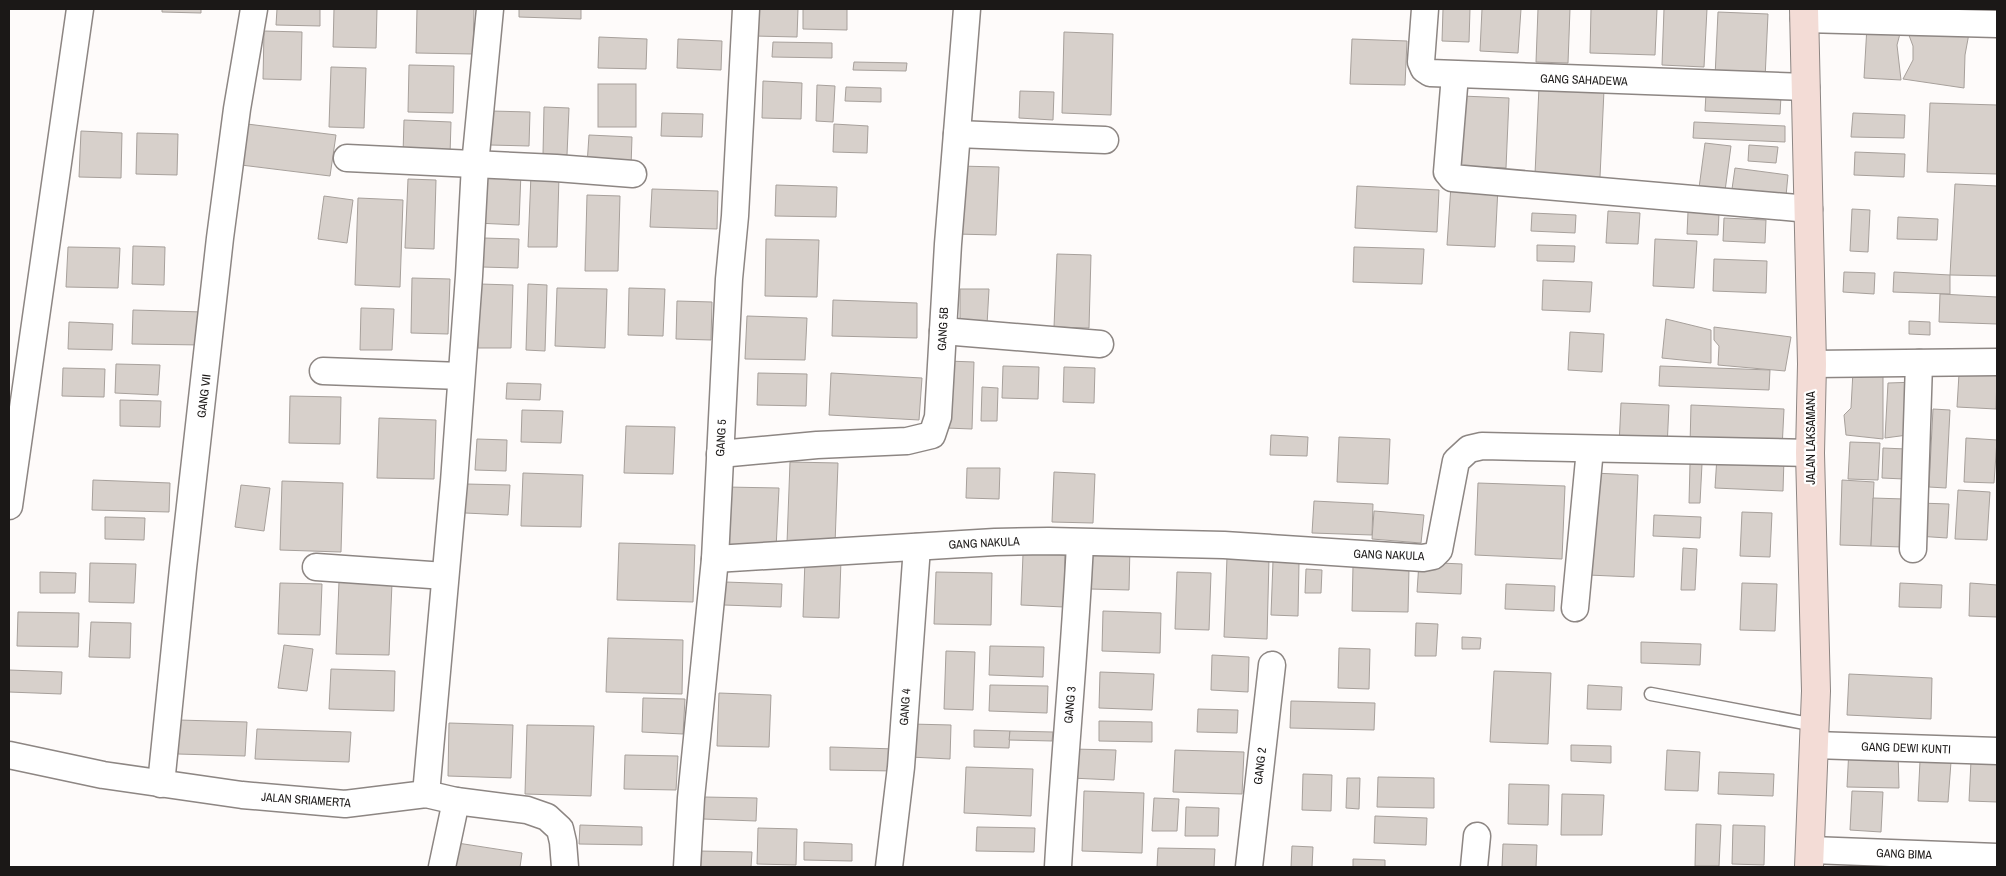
<svg xmlns="http://www.w3.org/2000/svg" width="2006" height="876" font-family="'Archivo Narrow',sans-serif">
<style>
.building{fill:#d7d0cb;stroke:#a7a09b}
.lines{fill:none;stroke-linecap:round;stroke-linejoin:round}
.service-casing{stroke:#8d8683;stroke-width:15}
.minor-casing{stroke:#8d8683;stroke-width:29}
.secondary-casing{stroke:#8d8683;stroke-width:30}
.service{stroke:#fff;stroke-width:12}
.minor{stroke:#fff;stroke-width:26}
.secondary{stroke:#f3dcd6;stroke-width:28}
.labels{text-anchor:middle;stroke-width:4.5;stroke-linejoin:round;paint-order:stroke}
.street-label{font-size:12px;fill:#1b1817;stroke:#fff}
</style>
<rect width="100%" height="100%" fill="#fefbfa"/>
<g class="building">
<polygon points="162,9 201,9 201,13 162,12"/>
<polygon points="277,9 320,9 320,26 276,25"/>
<polygon points="334,9 377,9 376,48 333,47"/>
<polygon points="417,9 474,9 473,54 416,53"/>
<polygon points="519,9 581,9 581,19 519,17"/>
<polygon points="755,9 798,9 797,37 754,36"/>
<polygon points="803,9 847,9 847,30 803,29"/>
<polygon points="1443,9 1470,9 1469,42 1442,41"/>
<polygon points="1482,9 1521,9 1518,53 1480,51"/>
<polygon points="1538,9 1570,9 1568,63 1536,62"/>
<polygon points="1591,9 1657,9 1655,55 1590,53"/>
<polygon points="1664,9 1707,9 1704,67 1662,65"/>
<polygon points="1718,12 1768,14 1765,79 1715,77"/>
<polygon points="1867,26 1902,26 1897,45 1901,80 1864,78"/>
<polygon points="1970,28 1965,55 1964,88 1903,79 1913,60 1913,46 1907,30"/>
<polygon points="264,31 302,32 301,80 263,79"/>
<polygon points="1064,32 1113,34 1111,115 1062,113"/>
<polygon points="599,37 647,39 646,69 598,68"/>
<polygon points="678,39 722,41 721,70 677,68"/>
<polygon points="1352,39 1407,41 1405,85 1350,84"/>
<polygon points="773,42 832,43 832,58 772,57"/>
<polygon points="854,62 907,63 906,71 853,70"/>
<polygon points="409,65 454,66 453,113 408,112"/>
<polygon points="331,67 366,68 364,128 329,127"/>
<polygon points="763,81 802,83 801,119 762,118"/>
<rect x="598" y="84" width="38" height="43"/>
<polygon points="817,85 835,86 833,122 816,121"/>
<polygon points="846,87 881,88 881,102 845,101"/>
<polygon points="1539,87 1604,90 1600,177 1535,174"/>
<polygon points="1020,91 1054,92 1053,120 1019,118"/>
<polygon points="1706,93 1781,96 1780,114 1705,111"/>
<polygon points="1462,96 1509,98 1506,168 1458,166"/>
<polygon points="1930,103 1997,105 1997,174 1927,172"/>
<polygon points="544,107 569,108 567,155 543,154"/>
<polygon points="491,111 530,112 529,146 490,145"/>
<polygon points="662,113 703,114 702,137 661,136"/>
<polygon points="1853,113 1905,115 1904,138 1851,137"/>
<polygon points="404,120 451,122 450,155 403,154"/>
<polygon points="1694,122 1785,126 1785,142 1693,138"/>
<polygon points="247,124 336,135 330,176 241,165"/>
<polygon points="834,124 868,126 867,153 833,152"/>
<polygon points="81,131 122,133 121,178 79,177"/>
<polygon points="137,133 178,134 177,175 136,174"/>
<polygon points="589,135 632,137 631,167 587,165"/>
<polygon points="1705,143 1731,146 1725,191 1699,188"/>
<polygon points="1749,145 1778,147 1776,163 1748,161"/>
<polygon points="1855,152 1905,154 1904,177 1854,175"/>
<polygon points="959,166 999,167 996,235 956,234"/>
<polygon points="1735,168 1788,175 1786,196 1732,189"/>
<polygon points="477,171 521,172 519,225 476,223"/>
<polygon points="531,175 559,176 557,247 528,247"/>
<polygon points="408,179 436,180 434,249 405,248"/>
<polygon points="1955,184 1997,186 1997,276 1950,275"/>
<polygon points="776,185 837,187 836,217 775,216"/>
<polygon points="1451,185 1498,187 1495,247 1447,245"/>
<polygon points="1357,186 1439,190 1437,232 1355,228"/>
<polygon points="652,189 718,191 717,229 650,227"/>
<polygon points="587,195 620,196 618,271 585,271"/>
<polygon points="324,196 353,200 347,243 318,239"/>
<polygon points="358,198 403,200 400,287 355,285"/>
<polygon points="1852,209 1870,210 1868,252 1850,251"/>
<polygon points="1608,211 1640,213 1638,244 1606,243"/>
<polygon points="1688,212 1719,213 1718,235 1687,234"/>
<polygon points="1532,213 1576,215 1575,233 1531,231"/>
<polygon points="1898,217 1938,219 1937,240 1897,239"/>
<polygon points="1724,218 1766,220 1765,243 1723,241"/>
<polygon points="483,238 519,239 518,268 482,267"/>
<polygon points="766,239 819,240 817,297 765,296"/>
<polygon points="1655,239 1697,241 1694,288 1653,286"/>
<polygon points="1537,245 1575,246 1574,262 1537,261"/>
<polygon points="133,246 165,247 164,285 132,284"/>
<polygon points="68,247 120,248 118,288 66,287"/>
<polygon points="1354,247 1424,249 1422,284 1353,282"/>
<polygon points="1057,254 1091,255 1089,328 1054,327"/>
<polygon points="1714,259 1767,261 1766,293 1713,291"/>
<polygon points="1844,272 1875,273 1874,294 1843,292"/>
<polygon points="1894,272 1950,275 1950,294 1893,292"/>
<polygon points="412,278 450,279 448,334 411,333"/>
<polygon points="1543,280 1592,282 1590,312 1542,310"/>
<polygon points="480,284 513,285 511,348 478,348"/>
<polygon points="528,284 547,285 545,351 526,350"/>
<polygon points="557,288 607,289 605,348 555,346"/>
<polygon points="629,288 665,289 663,336 628,335"/>
<polygon points="960,289 989,289 987,325 960,325"/>
<polygon points="1940,294 1997,297 1997,324 1939,322"/>
<polygon points="833,300 917,303 917,338 832,336"/>
<polygon points="677,301 712,302 711,340 676,339"/>
<polygon points="361,308 394,309 392,350 360,350"/>
<polygon points="133,310 203,312 202,345 132,344"/>
<polygon points="747,316 807,318 805,360 745,359"/>
<polygon points="1666,319 1711,330 1711,363 1662,358"/>
<polygon points="1909,321 1930,322 1930,335 1909,334"/>
<polygon points="69,322 113,324 112,350 68,349"/>
<polygon points="1714,327 1791,337 1785,371 1718,365 1719,346 1714,340"/>
<polygon points="1570,332 1604,334 1602,372 1568,370"/>
<polygon points="948,361 974,362 972,429 946,428"/>
<polygon points="116,364 160,365 158,395 115,393"/>
<polygon points="1003,366 1039,367 1038,399 1002,398"/>
<polygon points="1660,366 1770,370 1769,390 1659,386"/>
<polygon points="1064,367 1095,368 1094,403 1063,402"/>
<polygon points="63,368 105,369 104,397 62,396"/>
<polygon points="1883,369 1883,439 1846,435 1844,415 1851,408 1853,371"/>
<polygon points="758,373 807,374 806,406 757,405"/>
<polygon points="831,373 922,378 919,420 829,415"/>
<polygon points="1959,374 1997,375 1996,409 1957,407"/>
<polygon points="1918,382 1915,434 1885,438 1888,383"/>
<polygon points="507,383 541,384 540,400 506,399"/>
<polygon points="982,387 998,388 997,421 981,421"/>
<polygon points="290,396 341,397 340,444 289,443"/>
<polygon points="120,400 161,401 160,427 120,426"/>
<polygon points="1621,403 1669,405 1667,448 1619,446"/>
<polygon points="1691,405 1784,409 1782,449 1690,445"/>
<polygon points="1933,409 1950,410 1946,488 1929,487"/>
<polygon points="522,410 563,411 561,443 521,442"/>
<polygon points="379,418 436,420 434,479 377,478"/>
<polygon points="626,426 675,427 673,474 624,473"/>
<polygon points="1271,435 1308,437 1307,456 1270,455"/>
<polygon points="1339,437 1390,439 1388,484 1337,482"/>
<polygon points="1966,438 1997,440 1994,483 1964,482"/>
<polygon points="477,439 507,440 506,471 475,470"/>
<polygon points="1850,442 1880,443 1878,480 1848,479"/>
<polygon points="1883,448 1906,449 1904,479 1882,478"/>
<polygon points="1717,456 1784,458 1783,491 1715,488"/>
<polygon points="790,462 838,463 835,544 787,543"/>
<polygon points="1690,464 1702,464 1700,503 1689,503"/>
<polygon points="967,468 1000,468 999,499 966,498"/>
<polygon points="1054,472 1095,474 1093,523 1052,522"/>
<polygon points="523,473 583,475 581,527 521,526"/>
<polygon points="1593,473 1638,475 1634,577 1588,575"/>
<polygon points="93,480 170,483 169,512 92,510"/>
<polygon points="1842,480 1874,482 1871,546 1840,545"/>
<polygon points="282,481 343,483 341,552 280,550"/>
<polygon points="1478,483 1565,486 1562,559 1475,555"/>
<polygon points="466,484 510,485 508,515 465,513"/>
<polygon points="241,485 270,488 264,531 235,527"/>
<polygon points="726,487 779,488 776,549 724,548"/>
<polygon points="1958,490 1990,492 1987,540 1955,539"/>
<polygon points="1873,498 1904,499 1902,547 1871,546"/>
<polygon points="1314,501 1373,504 1372,535 1312,533"/>
<polygon points="1919,503 1949,504 1947,538 1917,536"/>
<polygon points="1374,511 1424,515 1421,543 1372,539"/>
<polygon points="1742,512 1772,513 1770,557 1740,556"/>
<polygon points="1654,515 1701,517 1700,538 1653,536"/>
<polygon points="105,517 145,518 144,540 105,539"/>
<polygon points="619,543 695,545 693,602 617,600"/>
<polygon points="1092,545 1130,546 1129,590 1090,589"/>
<polygon points="1683,548 1697,549 1695,590 1681,590"/>
<polygon points="1023,554 1065,555 1064,607 1021,605"/>
<polygon points="1227,557 1269,558 1267,639 1224,637"/>
<polygon points="805,559 841,560 839,618 803,617"/>
<polygon points="1273,561 1299,562 1298,616 1271,615"/>
<polygon points="1419,562 1462,564 1461,594 1417,592"/>
<polygon points="90,563 136,564 134,603 89,602"/>
<polygon points="1353,566 1409,568 1408,612 1352,611"/>
<polygon points="1306,569 1322,570 1321,593 1305,593"/>
<polygon points="40,572 76,573 75,593 40,593"/>
<polygon points="936,572 992,573 991,625 934,624"/>
<polygon points="1177,572 1211,573 1209,630 1175,629"/>
<polygon points="339,582 392,583 389,655 336,654"/>
<polygon points="725,582 782,584 781,607 724,605"/>
<polygon points="280,583 322,584 320,635 278,634"/>
<polygon points="1742,583 1777,584 1775,631 1740,630"/>
<polygon points="1900,583 1942,585 1941,608 1899,607"/>
<polygon points="1970,583 1997,585 1997,617 1969,616"/>
<polygon points="1506,584 1555,586 1554,611 1505,609"/>
<polygon points="1103,611 1161,613 1160,653 1102,651"/>
<polygon points="18,612 79,613 78,647 17,646"/>
<polygon points="91,622 131,623 130,658 89,657"/>
<polygon points="1416,623 1438,624 1436,656 1415,656"/>
<polygon points="1462,637 1481,638 1480,649 1462,649"/>
<polygon points="608,638 683,640 682,694 606,692"/>
<polygon points="1641,642 1701,644 1700,665 1641,663"/>
<polygon points="284,645 313,649 307,691 278,688"/>
<polygon points="990,646 1044,647 1043,677 989,675"/>
<polygon points="1339,648 1370,649 1369,689 1338,688"/>
<polygon points="946,651 975,652 973,710 944,709"/>
<polygon points="1212,655 1249,657 1248,692 1211,690"/>
<polygon points="331,669 395,671 394,711 329,709"/>
<polygon points="9,670 62,672 61,694 9,692"/>
<polygon points="1494,671 1551,673 1548,744 1490,742"/>
<polygon points="1100,672 1154,674 1152,710 1099,708"/>
<polygon points="1849,674 1932,678 1931,719 1847,715"/>
<polygon points="990,685 1048,686 1047,713 989,711"/>
<polygon points="1588,685 1622,687 1621,710 1587,709"/>
<polygon points="719,693 771,695 769,747 717,746"/>
<polygon points="643,698 685,699 683,734 642,732"/>
<polygon points="1291,701 1375,703 1374,730 1290,728"/>
<polygon points="1198,709 1238,710 1237,733 1197,732"/>
<polygon points="179,720 247,722 245,756 178,754"/>
<polygon points="1099,721 1152,722 1152,742 1099,741"/>
<polygon points="449,723 513,725 511,778 448,776"/>
<polygon points="911,724 951,725 950,759 910,757"/>
<polygon points="527,725 594,726 591,796 525,794"/>
<polygon points="257,729 351,732 349,762 255,759"/>
<polygon points="974,730 1010,731 1009,748 974,747"/>
<polygon points="1010,731 1053,732 1052,741 1009,740"/>
<polygon points="1571,745 1611,746 1611,763 1571,761"/>
<polygon points="830,747 896,749 895,771 830,770"/>
<polygon points="1849,748 1898,751 1899,788 1847,787"/>
<polygon points="1072,749 1116,750 1114,780 1071,778"/>
<polygon points="1175,750 1244,752 1242,794 1173,792"/>
<polygon points="1667,750 1700,752 1698,791 1665,790"/>
<polygon points="625,755 678,756 676,790 624,789"/>
<polygon points="1920,761 1951,762 1948,802 1918,801"/>
<polygon points="1971,761 1997,762 1997,802 1969,801"/>
<polygon points="966,767 1033,769 1031,816 964,813"/>
<polygon points="1719,772 1774,774 1773,796 1718,794"/>
<polygon points="1303,774 1332,775 1331,811 1302,810"/>
<polygon points="1378,777 1434,778 1434,808 1377,807"/>
<polygon points="1347,778 1360,778 1359,809 1346,808"/>
<polygon points="1509,784 1549,785 1548,825 1508,824"/>
<polygon points="1084,791 1144,793 1142,853 1082,851"/>
<polygon points="1852,791 1883,792 1881,832 1850,830"/>
<polygon points="1562,794 1604,795 1602,835 1561,835"/>
<polygon points="704,797 757,798 756,821 703,819"/>
<polygon points="1154,798 1179,799 1177,831 1152,831"/>
<polygon points="1186,807 1219,808 1218,836 1185,836"/>
<polygon points="1375,816 1427,818 1426,845 1374,843"/>
<polygon points="1696,824 1721,825 1719,866 1695,866"/>
<polygon points="580,825 642,827 642,845 579,844"/>
<polygon points="1733,825 1765,826 1764,865 1732,864"/>
<polygon points="977,827 1035,828 1034,852 976,851"/>
<polygon points="758,828 797,829 796,865 757,864"/>
<polygon points="451,842 522,853 520,867 447,867"/>
<polygon points="804,842 852,844 852,861 804,860"/>
<polygon points="1503,844 1537,845 1536,867 1502,867"/>
<polygon points="1292,846 1313,847 1312,867 1291,867"/>
<polygon points="1158,848 1215,849 1214,867 1157,867"/>
<polygon points="699,851 752,852 751,867 699,867"/>
<polygon points="1353,859 1385,860 1385,867 1353,867"/>
</g>
<g class="lines">
<defs>
<polyline id="service" points="1651,694 1815,725"/>
<g id="minor">
<polyline points="1425,9 1421,62 1424,69 1430,73 1806,87"/>
<polyline points="1804,19 1997,24"/>
<polyline points="1455,75 1447,172 1452,178 1809,209"/>
<polyline points="957,134 1105,140"/>
<polyline points="347,158 556,168 633,174"/>
<polyline points="943,331 1100,344"/>
<polyline points="1812,364 1997,362"/>
<polyline points="323,371 461,376"/>
<polyline points="720,454 817,445 907,441 932,435 938,417 948,244 967,9"/>
<polyline points="9,506 80,9"/>
<polyline points="1913,549 1919,363"/>
<polyline points="715,559 995,542 1049,541 1224,545 1423,558 1433,556 1439,550 1456,461 1469,449 1482,446 1810,453"/>
<polyline points="316,567 445,576"/>
<polyline points="1575,608 1590,449"/>
<polyline points="1814,745 1997,751"/>
<polyline points="9,755 103,775 242,795 345,804 426,794 456,801 527,810 547,817 560,829 563,842 565,867"/>
<polyline points="161,784 183,568 220,238 237,109 254,9"/>
<polyline points="426,794 454,482 469,276 475,165 490,9"/>
<polyline points="1811,850 1997,857"/>
<polyline points="442,867 456,801"/>
<polyline points="687,867 691,798 715,559 729,279 735,216 746,9"/>
<polyline points="889,867 901,767 917,547"/>
<path d="M1058 867C1064 759 1075 651 1080 543"/>
<polyline points="1249,867 1272,665"/>
<polyline points="1474,867 1477,836"/>
</g>
<polyline id="secondary" points="1804,9 1812,364 1810,453 1816,691 1809,867"/>
</defs>
<use href="#service" class="service-casing"/>
<use href="#minor" class="minor-casing"/>
<use href="#secondary" class="secondary-casing"/>
<use href="#service" class="service"/>
<use href="#minor" class="minor"/>
<use href="#secondary" class="secondary"/>
</g>
<g class="labels">
<g class="street-label">
<text transform="translate(1584 80) rotate(2)" y="4">GANG SAHADEWA</text>
<text transform="translate(943 329) rotate(-87)" y="4">GANG 5B</text>
<text transform="translate(204 396) rotate(-83)" y="4">GANG VII</text>
<text transform="translate(721 438) rotate(-87)" y="4">GANG 5</text>
<text transform="translate(1811 438) rotate(-90)" y="4">JALAN LAKSAMANA</text>
<text transform="translate(984 543) rotate(-3)" y="4">GANG NAKULA</text>
<text transform="translate(1389 555) rotate(2)" y="4">GANG NAKULA</text>
<text transform="translate(1070 705) rotate(-85)" y="4">GANG 3</text>
<text transform="translate(905 707) rotate(-86)" y="4">GANG 4</text>
<text transform="translate(1906 748) rotate(2)" y="4">GANG DEWI KUNTI</text>
<text transform="translate(1260 766) rotate(-83)" y="4">GANG 2</text>
<text transform="translate(306 800) rotate(4)" y="4">JALAN SRIAMERTA</text>
<text transform="translate(1904 854) rotate(2)" y="4">GANG BIMA</text>
</g>
</g>
<rect width="2006" height="876" fill="none" stroke="#1b1817" stroke-width="20"/>
</svg>
